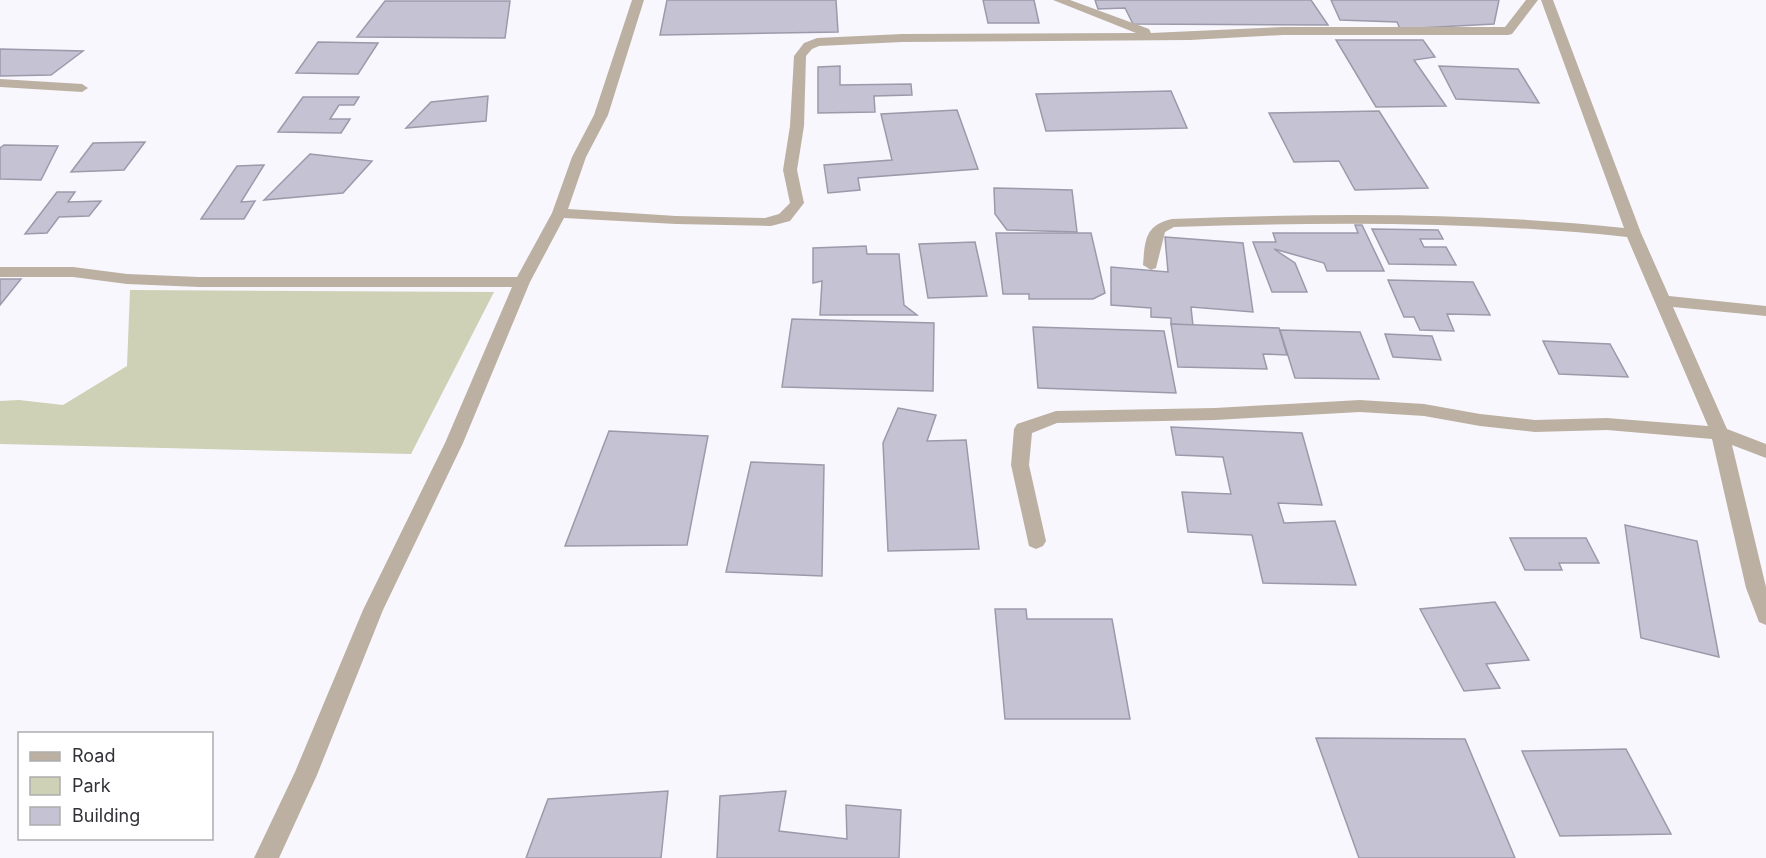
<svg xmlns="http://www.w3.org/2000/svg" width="1766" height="858" font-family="Inter,sans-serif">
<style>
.green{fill:#ced1b6}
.building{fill:#c4c2d3;stroke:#9c9aaa;stroke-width:1.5}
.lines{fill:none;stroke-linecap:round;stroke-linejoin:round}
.minor{fill:#bcb0a2;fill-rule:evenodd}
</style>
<rect width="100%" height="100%" fill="#f8f7fe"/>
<polygon class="green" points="130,290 494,292 411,454 0,444 0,401 19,400 63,405 127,366"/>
<g class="building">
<polygon points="667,0 836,0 838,32 660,35"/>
<polygon points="983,0 1034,0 1039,23 988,23"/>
<polygon points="1095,0 1311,0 1328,25 1133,24 1125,8 1098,9"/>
<polygon points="1331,0 1499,0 1494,24 1400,29 1397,22 1340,20"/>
<polygon points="385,1 510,1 505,38 357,37"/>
<polygon points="1336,40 1423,40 1435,57 1414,60 1446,106 1376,107"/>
<polygon points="318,42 378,43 358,74 296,73"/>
<polygon points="0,49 83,51 51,75 0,76"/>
<polygon points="840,66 840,85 911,84 912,95 874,96 875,112 818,113 818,67"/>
<polygon points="1439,66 1518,69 1539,103 1456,99"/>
<polygon points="1171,91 1187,128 1046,131 1036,94"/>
<polygon points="488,96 486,121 406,128 431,102"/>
<polygon points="303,97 359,97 354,105 339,105 330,119 350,119 341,133 278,132"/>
<polygon points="957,110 978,169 858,178 860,190 828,193 824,165 892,160 881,114"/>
<polygon points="1379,111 1428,188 1355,190 1339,161 1294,162 1269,113"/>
<polygon points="145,142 124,170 71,172 93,143"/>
<polygon points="4,145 58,146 41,180 0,179 0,148"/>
<polygon points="310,154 372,161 343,193 264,200"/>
<polygon points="264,165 241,202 255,201 244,219 201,219 237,166"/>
<polygon points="994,188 1072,190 1077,232 1007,230 995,214"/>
<polygon points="57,192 75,192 68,202 101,201 89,216 59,217 47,233 25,234"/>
<polygon points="1355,225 1362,225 1384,271 1327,271 1324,263 1274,249 1295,263 1307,292 1272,292 1253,242 1276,242 1273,233 1358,233"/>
<polygon points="1372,229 1438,230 1443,239 1420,239 1424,247 1446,247 1456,265 1389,264"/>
<polygon points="996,233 1091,233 1105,293 1093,299 1029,299 1029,294 1003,294"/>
<polygon points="1165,237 1243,243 1253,312 1191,307 1193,326 1171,324 1171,318 1151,317 1151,308 1111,305 1111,267 1168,272"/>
<polygon points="975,242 987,296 928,298 919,244"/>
<polygon points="866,246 867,254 899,254 904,305 917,315 820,315 822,281 813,283 813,248"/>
<polygon points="0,279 21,279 0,305"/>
<polygon points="1388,280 1473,282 1490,315 1447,314 1454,331 1420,330 1414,317 1404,317"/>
<polygon points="792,319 934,323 933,391 782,387"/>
<polygon points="1171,324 1279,328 1287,355 1263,354 1267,369 1178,367"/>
<polygon points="1033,327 1164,331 1176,393 1038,388"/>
<polygon points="1280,330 1360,332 1379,379 1295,378"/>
<polygon points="1385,334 1432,336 1441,360 1393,357"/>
<polygon points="1543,341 1610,344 1628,377 1559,374"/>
<polygon points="898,408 936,415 927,441 966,440 979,549 888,551 883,443"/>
<polygon points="1171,427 1302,433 1322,505 1278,503 1284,523 1335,521 1356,585 1263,583 1252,535 1188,532 1182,492 1231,494 1223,457 1176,455"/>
<polygon points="609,431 708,436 687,545 565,546"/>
<polygon points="751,462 824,465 822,576 726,572"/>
<polygon points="1625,525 1697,541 1719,657 1641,638"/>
<polygon points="1510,538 1586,538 1599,563 1559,563 1562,570 1525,570"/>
<polygon points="1495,602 1529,660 1486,664 1500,688 1464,691 1420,609"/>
<polygon points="995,609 1026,609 1027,619 1112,619 1130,719 1005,719"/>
<polygon points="1316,738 1465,739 1515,858 1359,858"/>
<polygon points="1626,749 1671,834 1560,836 1522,751"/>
<polygon points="668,791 661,858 526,858 548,799"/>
<polygon points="786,791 779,831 847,839 846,805 901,810 899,858 717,858 720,796"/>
</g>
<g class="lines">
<g class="minor">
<polygon points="632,0 644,0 608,115 586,157 568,209 676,216 765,218 779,214 790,203 783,170 790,126 794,56 804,43 817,38 902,34 1136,33 1053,0 1070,0 1149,29 1151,33 1283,27 1505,27 1526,0 1538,0 1512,34 1508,35 1283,35 1190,40 902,42 819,46 812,49 806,56 804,126 797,170 804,203 790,221 771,226 676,224 564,218 530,282 463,443 383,610 317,775 279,858 254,858 295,772 363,610 445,443 512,287 199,287 127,284 73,277 0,277 0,267 73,267 127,274 199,277 517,277 552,213 572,157 594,115"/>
<path d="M1541 0H1553L1641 233 1669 296 1766 306V316L1673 307 1727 429 1766 444V458L1732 445 1766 587V625L1759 622 1746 588 1712 439 1607 430 1535 432 1480 426 1424 416 1360 412 1215 420 1057 423 1032 433 1029 465 1046 541 1043 546 1036 549 1029 546 1011 465 1014 429 1017 424 1056 411 1215 408 1360 400 1424 404 1480 414 1535 420 1607 418 1708 426 1627 237C1476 221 1326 222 1174 227L1165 232 1156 268 1151 270 1143 265C1145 240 1145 225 1172 219 1323 213 1473 212 1624 228Z"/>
<polygon points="0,79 82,84 88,88 82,92 0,87"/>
</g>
</g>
<rect x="18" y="732" width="195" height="108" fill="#ffffff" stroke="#adadaf" stroke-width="1.5"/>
<rect x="30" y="752" width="30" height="9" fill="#bcb0a2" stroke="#adadaf" stroke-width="1.5"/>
<text x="72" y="762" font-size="18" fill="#323138">Road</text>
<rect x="30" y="777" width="30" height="18" fill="#ced1b6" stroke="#adadaf" stroke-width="1.5"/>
<text x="72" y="792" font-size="18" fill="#323138">Park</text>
<rect x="30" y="807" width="30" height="18" fill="#c4c2d3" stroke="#adadaf" stroke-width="1.5"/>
<text x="72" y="822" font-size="18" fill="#323138">Building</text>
</svg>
